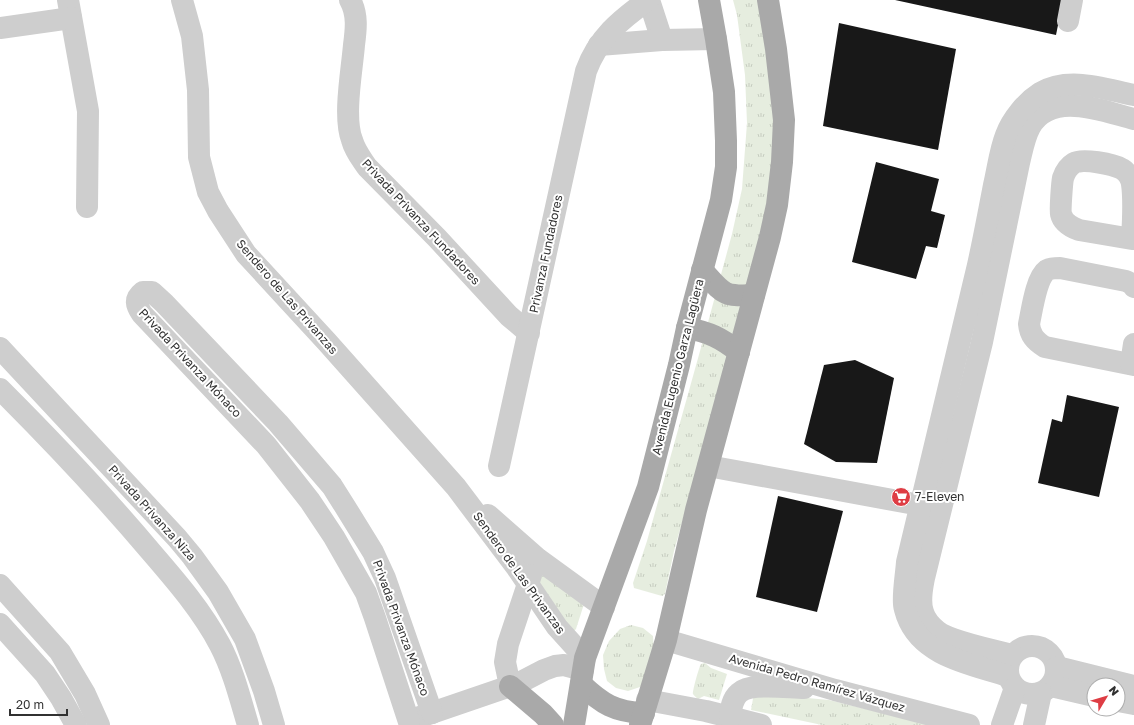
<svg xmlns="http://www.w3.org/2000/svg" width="1134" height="725" font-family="'Golos Text',sans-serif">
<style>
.grass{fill:url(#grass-tufts)}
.building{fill:#181818}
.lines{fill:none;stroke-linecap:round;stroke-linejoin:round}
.minor{stroke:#cecece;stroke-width:22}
.major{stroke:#a9a9a9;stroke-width:22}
.labels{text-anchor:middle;stroke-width:4;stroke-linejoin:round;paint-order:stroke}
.street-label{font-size:12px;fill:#313131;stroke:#fff}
.poi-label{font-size:12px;fill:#313131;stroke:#fff;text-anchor:start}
</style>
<defs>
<pattern id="grass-tufts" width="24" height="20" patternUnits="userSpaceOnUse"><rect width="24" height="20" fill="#e6eddf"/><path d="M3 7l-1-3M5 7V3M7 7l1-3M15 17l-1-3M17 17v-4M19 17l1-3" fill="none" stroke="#c6ccc0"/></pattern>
</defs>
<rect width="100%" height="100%" fill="#fff"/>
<g class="grass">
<polygon points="733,0 762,0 775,125 770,194 733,341 674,551 665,594 662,596 634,588 633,583 647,541 707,326 732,234 742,189 747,123 745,75 737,15"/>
<polygon points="538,575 544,576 584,604 576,629 573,632 537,579"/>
<polygon points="631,625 643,628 653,636 654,653 648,676 640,687 628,691 616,688 607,681 604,669 603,655 609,641 620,629"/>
<path d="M705 663 711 668 727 674 719 700 704 696 698 699C696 697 694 696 693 694 692 692 699 667 701 664Z"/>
<polygon points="754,693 829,700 931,725 822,725 751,710"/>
</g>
<g class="building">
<polygon points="895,0 1063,0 1056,35"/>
<polygon points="839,23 956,49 938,150 823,126"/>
<polygon points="876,162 939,179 931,211 945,215 937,248 926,246 916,279 852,262"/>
<polygon points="855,360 894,378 877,463 836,462 804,444 824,365"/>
<polygon points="1067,395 1119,407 1099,497 1038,483 1052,419 1062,422"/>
<polygon points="778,496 843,511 817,612 756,597"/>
</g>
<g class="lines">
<g class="minor">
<polyline points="68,0 88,111 87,207"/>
<polyline points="182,0 192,36 198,90 199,157 208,192 218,211 246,254 327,342 456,487 517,568 557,627 585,658"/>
<path d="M350 0C358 14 356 30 354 45 352 70 343 117 352 140 355 151 361 158 367 167L437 238 509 316 529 333"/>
<polyline points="649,0 662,40"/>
<polyline points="1068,21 1072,0"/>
<polyline points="0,28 71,18"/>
<polyline points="599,45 662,40 716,39"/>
<path d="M1132 239C1133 223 1134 198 1132 184 1131 178 1127 172 1122 169 1113 164 1082 158 1074 163 1069 166 1065 172 1063 178 1062 183 1060 210 1061 214 1063 223 1071 227 1079 230L1132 239H1134"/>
<path d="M1134 287 1132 284 1126 281 1060 268C1055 268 1051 268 1047 270 1036 278 1032 310 1029 324 1030 335 1035 341 1045 347L1134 365"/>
<polyline points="0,348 177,538 192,556 218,592 245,639 264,691 274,725"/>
<polyline points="1131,364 1134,344"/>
<path d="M0 389C53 442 104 496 152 553 177 582 202 611 220 645 233 670 240 698 248 725"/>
<path d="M499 466 586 71C598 38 620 20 648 0"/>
<polyline points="708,466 920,505"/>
<polyline points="488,515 538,559 604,607"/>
<polyline points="0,585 60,652 85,694 99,725"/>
<polyline points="0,624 45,674 61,698 76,725"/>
<polyline points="666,640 835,690 969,725"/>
<circle cx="1032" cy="670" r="24"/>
<path d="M1013 655C996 651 949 641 937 631 931 626 925 619 923 612 919 601 922 589 924 578L982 342 1019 163C1022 151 1024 138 1030 127 1051 90 1102 111 1134 119"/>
<polyline points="1057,667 1134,686"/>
<path d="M1008 676C972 664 922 657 907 616 906 612 904 608 904 604 903 591 906 576 907 562 930 463 955 364 978 265 984 238 989 211 994 185 998 168 1000 150 1006 135 1012 119 1026 102 1040 93 1069 76 1104 89 1134 95"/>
<polyline points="510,686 505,662 508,644 531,575"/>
<polyline points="1051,686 1094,696"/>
<polyline points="647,700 706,711 761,725"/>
<polyline points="1118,701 1134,704"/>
<path d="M730 717C731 708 732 699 739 693 750 682 788 688 804 688"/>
<polyline points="417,718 519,683 544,670 555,666 564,665 583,670"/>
<path d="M409 722 375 618 366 593 334 537 310 501 266 445 142 314C136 305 134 299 143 292H152L164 303 278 423 332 486 344 505 373 552 385 578 432 713"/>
<polyline points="1002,725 1015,688"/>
<polyline points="1034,725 1041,693"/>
</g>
<g class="major">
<path d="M702 270C723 293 722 297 754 295"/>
<path d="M687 328C709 332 721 338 739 352"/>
<path d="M581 684C602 704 615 712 644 713"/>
<polyline points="510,686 543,714 553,725"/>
<polyline points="574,725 585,658 648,487 679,365 687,328 721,200 726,167 726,141 724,92 716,39 709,0"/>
<polyline points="640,725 666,640 696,510 770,237 777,205 782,162 784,120 776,49 768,0"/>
</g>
</g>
<defs>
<symbol id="supermarket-disc" viewBox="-11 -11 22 22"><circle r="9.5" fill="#de3d44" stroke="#fff"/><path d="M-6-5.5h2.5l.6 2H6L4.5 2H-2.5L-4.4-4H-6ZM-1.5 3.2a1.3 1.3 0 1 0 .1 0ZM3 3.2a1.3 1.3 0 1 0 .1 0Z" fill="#fff"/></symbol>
</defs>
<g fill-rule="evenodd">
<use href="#supermarket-disc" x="890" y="486" width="22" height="22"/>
</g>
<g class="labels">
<g class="street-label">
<text transform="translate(421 222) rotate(47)" y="4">Privada Privanza Fundadores</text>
<text transform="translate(546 254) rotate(-78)" y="4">Privanza Fundadores</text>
<text transform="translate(287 297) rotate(49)" y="4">Sendero de Las Privanzas</text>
<text transform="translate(190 363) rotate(47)" y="4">Privada Privanza Mónaco</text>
<text transform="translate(678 367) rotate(-76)" y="4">Avenida Eugenio Garza Lagüera</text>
<text transform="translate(152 513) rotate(48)" y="4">Privada Privanza Niza</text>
<text transform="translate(519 573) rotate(54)" y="4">Sendero de Las Privanzas</text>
<text transform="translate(401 628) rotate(70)" y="4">Privada Privanza Mónaco</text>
<text transform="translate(817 683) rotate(16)" y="4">Avenida Pedro Ramírez Vázquez</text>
</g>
<g class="poi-label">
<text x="915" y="501">7-Eleven</text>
</g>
</g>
<g transform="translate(1106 697) rotate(52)"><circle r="19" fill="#ffffff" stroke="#adadad"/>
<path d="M0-3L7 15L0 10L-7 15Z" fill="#de3d44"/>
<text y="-6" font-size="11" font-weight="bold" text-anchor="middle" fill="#313131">N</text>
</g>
<path d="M10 709v6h57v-6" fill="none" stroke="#313131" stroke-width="2"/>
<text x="16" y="709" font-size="12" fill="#313131" stroke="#ffffff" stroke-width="3" paint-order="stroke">20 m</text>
</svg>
